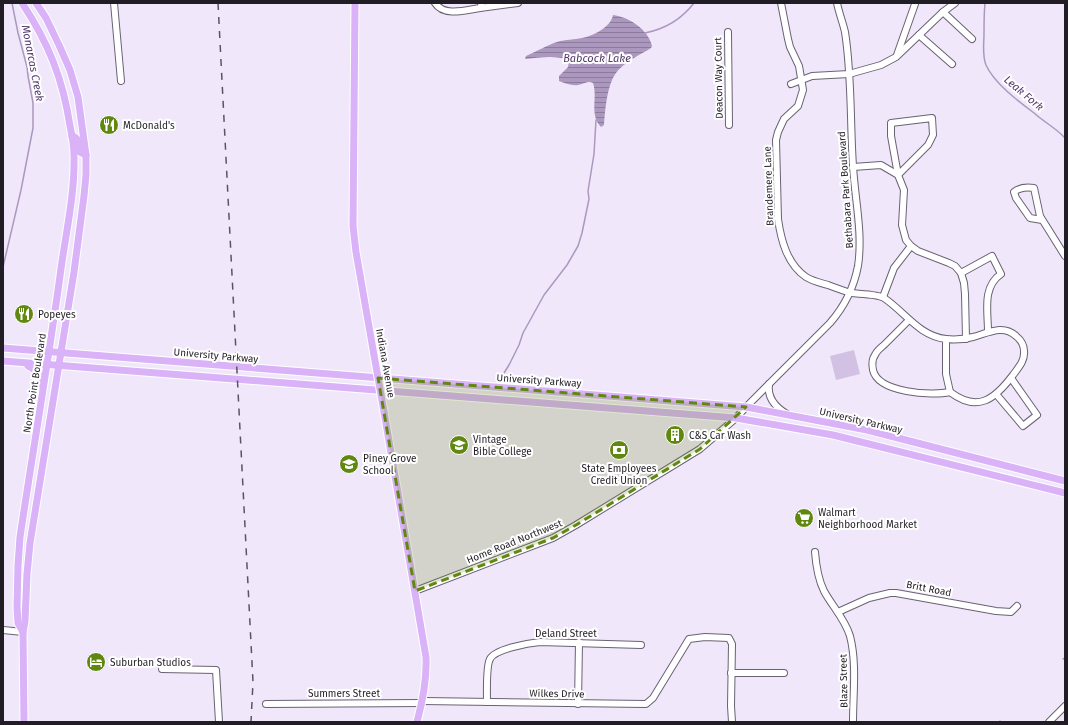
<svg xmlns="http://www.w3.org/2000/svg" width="1068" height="725" font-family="'Fira Sans',sans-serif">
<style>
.park{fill:#d2c1e2}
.water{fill:url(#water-rules)}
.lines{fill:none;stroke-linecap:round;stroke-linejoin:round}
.stream{stroke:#ac98be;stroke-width:1.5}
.minor-casing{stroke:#6a6273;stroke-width:8}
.major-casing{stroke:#fff;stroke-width:9}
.minor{stroke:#fff;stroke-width:6}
.major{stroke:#d9b2f8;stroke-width:7}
.rail{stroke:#5a555f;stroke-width:1.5;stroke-dasharray:7 7;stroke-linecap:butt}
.major-bridge-casing{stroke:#fff;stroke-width:9;stroke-linecap:butt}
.major-bridge{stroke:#d9b2f8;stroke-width:7}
.marked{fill:#608811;fill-opacity:0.2;stroke:#608811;stroke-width:3;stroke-dasharray:8 5;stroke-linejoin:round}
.labels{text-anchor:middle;stroke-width:4;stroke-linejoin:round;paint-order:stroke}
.street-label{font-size:10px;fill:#211d24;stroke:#fff}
.poi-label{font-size:10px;fill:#211d24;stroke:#fff;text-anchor:start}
.water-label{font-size:11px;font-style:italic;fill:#54386b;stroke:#fff}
</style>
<defs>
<pattern id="water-rules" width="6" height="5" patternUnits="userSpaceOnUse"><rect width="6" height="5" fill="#ac98be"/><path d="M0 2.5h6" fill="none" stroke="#8c7b9a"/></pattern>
</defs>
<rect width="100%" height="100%" fill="#f1e7fb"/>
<polygon class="park" points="854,350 860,374 836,380 830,356"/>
<path class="water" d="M613 15C629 17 648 29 652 46L651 48C640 55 624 62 616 73 607 85 605 111 604 125L601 127C589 114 598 98 593 83 587 80 584 84 578 85 571 86 565 83 559 81V76L568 67 569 61C557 54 538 58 525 59L526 56C536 52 547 45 557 42 566 39 574 40 582 38 593 36 611 27 613 15Z"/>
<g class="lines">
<g class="stream">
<path d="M985 3C984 13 984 24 984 34 984 44 982 55 986 65 994 83 1018 101 1034 113 1044 122 1056 128 1065 138"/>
<path d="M645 33C665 29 681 20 694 3"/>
<polyline points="3,267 21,190 33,128 33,103 28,76 27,67 18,33 12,3"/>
<polyline points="504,373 509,365 519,345 523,333 544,295 567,265 578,246 582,233 589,199 588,191 594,154 596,120"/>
<polyline points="1063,659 1065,658"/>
<polyline points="999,722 1000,721"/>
</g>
<defs>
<g id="minor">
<polyline points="114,3 121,81"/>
<path d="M435 3C444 17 466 10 480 8L482 3"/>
<path d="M781 3 788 39 790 47 799 66 803 90 798 106 784 119 778 132 776 140 778 219C781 240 787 264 806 277 812 281 821 283 828 285 836 288 844 291 851 293 860 294 878 294 884 298 905 312 919 336 946 339 955 340 965 339 973 337 988 333 1003 324 1016 336 1021 340 1024 345 1024 351 1025 361 1018 368 1013 375 995 399 978 413 950 392L946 374V339"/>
<polyline points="480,8 518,3"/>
<polyline points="943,12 972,39"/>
<polyline points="728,32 729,125"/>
<polyline points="919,35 952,64"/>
<polyline points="897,55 915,4"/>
<polyline points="791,84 812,76 849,74 881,65 896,57 943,12 955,3"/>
<polygon points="932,118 933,135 928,145 898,175 891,136 891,123"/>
<polyline points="853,167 881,165 898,175 904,190 902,225 906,240 911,246 918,251 949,263 955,266 961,273 964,283 965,294 966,339"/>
<path d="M1042 220 1030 218 1016 198 1014 192C1020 187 1027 187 1034 188L1040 216 1065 256"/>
<path d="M961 273 992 256 1001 274C982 287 988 311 988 332"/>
<polyline points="883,297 894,268 911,246"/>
<path d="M909 320C901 328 893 336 885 344 882 347 877 350 875 355 872 359 872 365 873 370 878 393 932 396 950 392"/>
<path d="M769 384C767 398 775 407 787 414"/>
<polyline points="996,394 1023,426 1037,415 1011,378"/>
<path d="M815 552C816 565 818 579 824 591 832 606 845 619 850 636 857 663 853 694 853 722"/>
<path d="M415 591 553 538 576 525 700 449 736 418 746 407 830 323C844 307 854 287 858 266 863 233 855 200 853 166 850 122 852 76 845 32 843 23 839 13 837 3"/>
<polyline points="838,612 869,598 890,593 896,593 996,611 1011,612 1017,606"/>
<polyline points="3,630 23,632"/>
<polyline points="162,669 216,670 219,722"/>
<polyline points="731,673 784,673"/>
<polyline points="423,701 646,704 653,698 689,639 705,637 729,638 732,644 731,706 732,722"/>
<path d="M487 702C487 693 486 666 490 659 495 649 529 643 540 642L641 645"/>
<polyline points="266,704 422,703"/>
<polyline points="578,704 579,642"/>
<polyline points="1049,722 1065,706"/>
</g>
<g id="major">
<path d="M22 3C48 42 63 79 70 126 72 135 74 146 74 156 75 196 65 236 60 276 48 363 33 450 20 537L18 565 17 607 18 623 23 632"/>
<polyline points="355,3 353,226 356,252 374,355"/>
<path d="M72 136C80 138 78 146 80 152L86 155"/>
<polyline points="3,348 746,407 867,430 1065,481"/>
<polyline points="3,361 736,418 833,435 1065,493"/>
<path d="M28 366C37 370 40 375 42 385"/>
<path d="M384 412 426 657C427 679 423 700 417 722"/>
<polyline points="24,722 23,632 25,621 27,574 30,543 74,272 84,196 86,175 86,155 78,97 70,70 59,45 46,18 36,3"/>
</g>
</defs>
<use href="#minor" class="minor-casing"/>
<use href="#major" class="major-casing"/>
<use href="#minor" class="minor"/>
<use href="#major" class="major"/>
<polyline class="rail" points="218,3 253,682 251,722"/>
<defs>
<polyline id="major-bridge" points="374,355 384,412"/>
</defs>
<use href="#major-bridge" class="major-bridge-casing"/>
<use href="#major-bridge" class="major-bridge"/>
</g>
<path class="marked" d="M378 378 746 407 700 449 576 525 553 538 415 591Z"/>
<defs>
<symbol id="restaurant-disc" viewBox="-11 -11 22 22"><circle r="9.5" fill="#608811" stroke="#fff"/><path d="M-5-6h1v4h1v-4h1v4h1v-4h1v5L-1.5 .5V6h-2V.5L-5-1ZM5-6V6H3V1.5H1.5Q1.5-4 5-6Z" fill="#fff"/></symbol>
<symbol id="building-disc" viewBox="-11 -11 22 22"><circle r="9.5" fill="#608811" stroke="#fff"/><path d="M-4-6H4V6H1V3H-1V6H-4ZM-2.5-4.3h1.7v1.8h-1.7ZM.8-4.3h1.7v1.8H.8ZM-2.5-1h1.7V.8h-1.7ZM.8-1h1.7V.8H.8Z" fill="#fff"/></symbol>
<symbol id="university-disc" viewBox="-11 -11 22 22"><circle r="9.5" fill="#608811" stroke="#fff"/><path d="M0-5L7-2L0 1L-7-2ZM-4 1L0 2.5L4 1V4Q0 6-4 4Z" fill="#fff"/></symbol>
<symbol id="bank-disc" viewBox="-11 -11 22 22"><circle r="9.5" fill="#608811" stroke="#fff"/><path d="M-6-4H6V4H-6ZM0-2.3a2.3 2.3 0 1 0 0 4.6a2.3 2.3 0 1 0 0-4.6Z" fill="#fff"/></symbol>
<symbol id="school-disc" viewBox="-11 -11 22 22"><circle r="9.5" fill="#608811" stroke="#fff"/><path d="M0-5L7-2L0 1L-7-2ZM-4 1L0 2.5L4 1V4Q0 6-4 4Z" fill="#fff"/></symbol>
<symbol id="supermarket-disc" viewBox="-11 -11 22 22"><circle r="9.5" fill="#608811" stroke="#fff"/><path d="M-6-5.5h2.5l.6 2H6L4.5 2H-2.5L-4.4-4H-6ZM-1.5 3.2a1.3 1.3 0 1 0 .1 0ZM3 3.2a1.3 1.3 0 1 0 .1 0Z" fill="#fff"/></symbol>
<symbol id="hotel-disc" viewBox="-11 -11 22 22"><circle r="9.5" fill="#608811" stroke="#fff"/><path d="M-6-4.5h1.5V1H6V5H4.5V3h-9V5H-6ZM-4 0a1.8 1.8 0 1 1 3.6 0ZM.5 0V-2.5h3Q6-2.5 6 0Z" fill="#fff"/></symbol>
</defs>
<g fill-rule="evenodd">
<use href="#restaurant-disc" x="98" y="114" width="22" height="22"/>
<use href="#restaurant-disc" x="13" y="303" width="22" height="22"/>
<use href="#building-disc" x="664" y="424" width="22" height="22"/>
<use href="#university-disc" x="448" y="434" width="22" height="22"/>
<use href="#bank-disc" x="608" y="439" width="22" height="22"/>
<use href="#school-disc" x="338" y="453" width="22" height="22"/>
<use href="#supermarket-disc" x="793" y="507" width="22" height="22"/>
<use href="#hotel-disc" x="85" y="651" width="22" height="22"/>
</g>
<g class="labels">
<g class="street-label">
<text transform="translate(718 78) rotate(-91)" y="4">Deacon Way Court</text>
<text transform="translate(768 186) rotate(-92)" y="4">Brandemere Lane</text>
<text transform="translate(845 190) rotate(-94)" y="4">Bethabara Park Boulevard</text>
<text transform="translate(216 355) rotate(5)" y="4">University Parkway</text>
<text transform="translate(386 363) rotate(80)" y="4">Indiana Avenue</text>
<text transform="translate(539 380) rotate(4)" y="4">University Parkway</text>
<text transform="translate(34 383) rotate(-81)" y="4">North Point Boulevard</text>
<text transform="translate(861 420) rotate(13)" y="4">University Parkway</text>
<text transform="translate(514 541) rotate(-22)" y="4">Home Road Northwest</text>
<text transform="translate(929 588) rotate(11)" y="4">Britt Road</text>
<text x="566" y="637">Deland Street</text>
<text transform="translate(843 681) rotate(-91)" y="4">Blaze Street</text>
<text x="344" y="697">Summers Street</text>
<text transform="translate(557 693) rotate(1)" y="4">Wilkes Drive</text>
</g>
<g class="poi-label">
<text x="123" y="129">McDonald's</text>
<text x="38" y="318">Popeyes</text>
<text x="689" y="439">C&amp;S Car Wash</text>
<text x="473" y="443">Vintage<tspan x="473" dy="12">Bible College</tspan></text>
<text x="363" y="462">Piney Grove<tspan x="363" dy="12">School</tspan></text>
<text x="619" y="472" text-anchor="middle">State Employees<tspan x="619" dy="12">Credit Union</tspan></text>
<text x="818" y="516">Walmart<tspan x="818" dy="12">Neighborhood Market</tspan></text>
<text x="110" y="666">Suburban Studios</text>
</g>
<g class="water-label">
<text x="597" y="62">Babcock Lake</text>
<text transform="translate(33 63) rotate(79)" y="4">Monarcas Creek</text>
<text transform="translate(1024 93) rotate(40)" y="4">Leak Fork</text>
</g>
</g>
<rect width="1068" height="725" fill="none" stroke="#211d24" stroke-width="8"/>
</svg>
